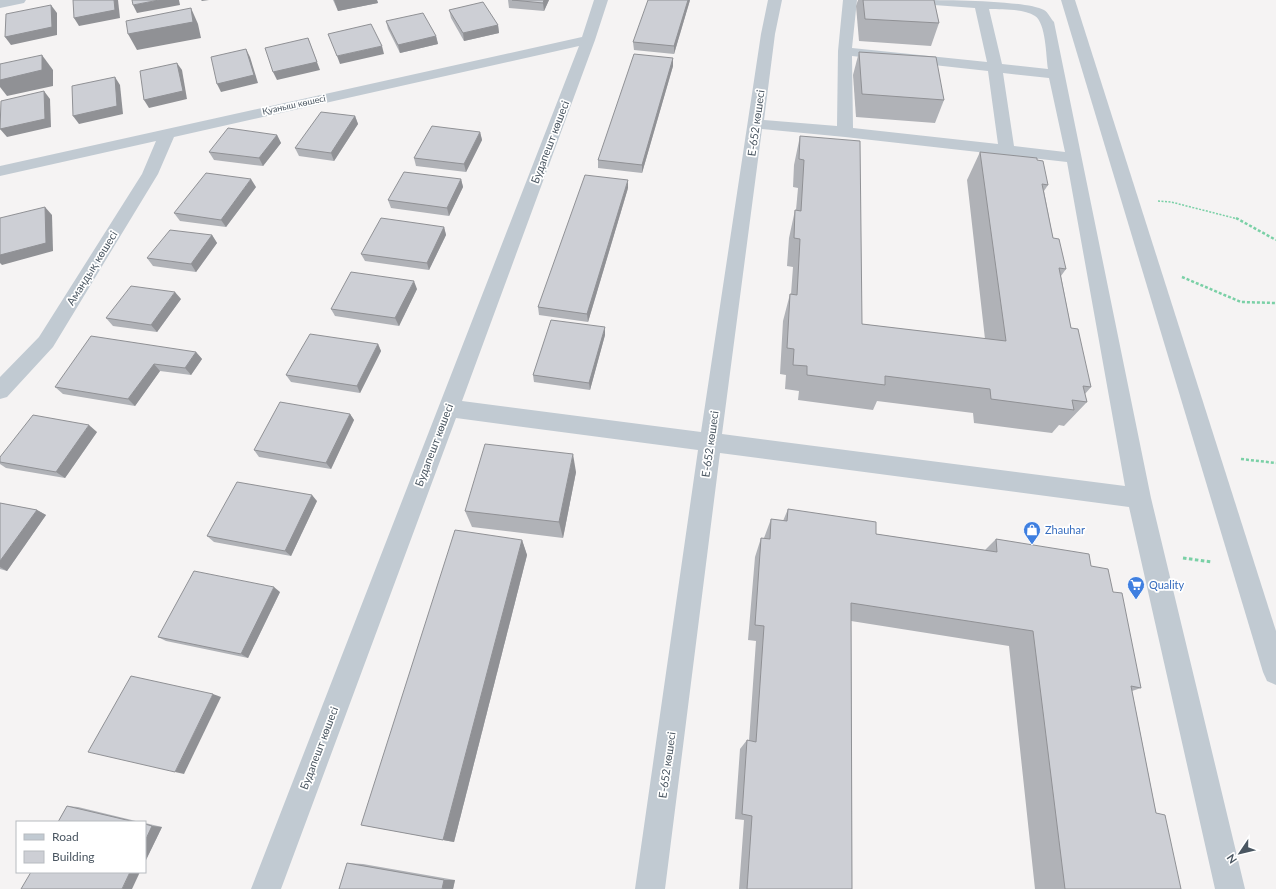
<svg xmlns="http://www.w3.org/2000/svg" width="1276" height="889" font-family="Lato,sans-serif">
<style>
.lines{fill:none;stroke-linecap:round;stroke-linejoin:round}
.path-far2{stroke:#7ad0a6;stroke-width:1.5;stroke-dasharray:2 1.5;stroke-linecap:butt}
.path-far1{stroke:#7ad0a6;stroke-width:2.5;stroke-dasharray:3 2;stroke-linecap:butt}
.path{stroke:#7ad0a6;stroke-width:3;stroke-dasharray:3.5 2.5;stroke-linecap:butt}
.minor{fill:#c1cad2;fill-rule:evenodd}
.wall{fill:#b0b2b7}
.shaded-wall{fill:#909195}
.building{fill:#cdcfd5;stroke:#909195}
.labels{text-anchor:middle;stroke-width:3.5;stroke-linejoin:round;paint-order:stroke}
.far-street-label{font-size:9px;fill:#4a5661;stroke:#fff}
.street-label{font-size:11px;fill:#4a5661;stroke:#fff}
.shop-label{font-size:11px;fill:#366cbe;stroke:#fff;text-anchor:start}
</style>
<rect width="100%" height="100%" fill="#f5f3f3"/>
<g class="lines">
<polyline class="path-far2" points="1158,201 1171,202 1238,219"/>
<g class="path-far1">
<polyline points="1236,218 1276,240"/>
<polyline points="1182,277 1241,302 1276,303"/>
<polyline points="1241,459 1276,463"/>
</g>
<polyline class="path" points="1183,558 1212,562"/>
<g class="minor">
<polygon points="0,0 26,0 24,3 0,8"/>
<path d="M594 0H608L595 40 462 401 701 432 761 34 768 0H782L775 34 764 120 837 126 838 51 843 0H857L852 48 987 62 975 8 920 4 915 3 913 0C940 0 1024 0 1044 10 1048 12 1051 19 1054 22L1151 498 1245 889H1215L1129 507 720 453 665 889H635L698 450 456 418 281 889H251L579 46 174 137 158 174 53 347 7 397 0 399V377L39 337 142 174 156 141 0 176V166L582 37ZM989 9C1002 10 1023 8 1035 16 1046 23 1046 56 1048 69L1002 64ZM852 56 988 71 998 144 853 128ZM1003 73 1049 78 1065 152 1014 146ZM762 129 845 137 1067 162 1125 486 722 434Z"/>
<polygon points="1061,0 1075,0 1276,631 1276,685 1267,681 1263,672"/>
</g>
</g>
<g class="wall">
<polygon points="333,0 377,0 378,3 338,11"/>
<polygon points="508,0 549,0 544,11 509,8"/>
<polygon points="690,0 674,54 634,50 633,42"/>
<polygon points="858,0 934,0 939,23 931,46 859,41 856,6"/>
<polygon points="449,10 498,25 499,33 464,41 451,18"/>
<polygon points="386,21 436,36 438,44 400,53 388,29"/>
<polygon points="859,52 944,100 935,123 856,117 853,75"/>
<polygon points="673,58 673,66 642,173 598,168 598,160"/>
<polygon points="355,116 358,124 334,161 299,156 295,148"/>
<polygon points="480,132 482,140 466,172 416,166 414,158"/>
<polygon points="277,135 281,143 263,166 214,160 209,152"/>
<polygon points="800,136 862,324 985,339 967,180 980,152 1037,160 1048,185 1044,191 1053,238 1066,269 1061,276 1071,328 1091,387 1085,394 1087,402 1064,426 1059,425 1052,433 974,423 973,413 877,401 873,410 798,400 799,391 785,389 786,375 780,374 783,321 790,294 791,294 793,267 787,266 789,238 795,210 796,210 798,188 793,187 794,165"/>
<polygon points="461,179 463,187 449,216 391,208 388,200"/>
<polygon points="256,187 226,227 180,221 174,213"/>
<polygon points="628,188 588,322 539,315 538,307"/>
<polygon points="444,227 446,235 429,270 365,261 361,254"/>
<polygon points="212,235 217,243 196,272 153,266 147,258"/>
<polygon points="417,289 399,326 335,316 331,309"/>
<polygon points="181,299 157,332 113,326 106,318"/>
<polygon points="605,335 590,390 534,382 533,375"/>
<polygon points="378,344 381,351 360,393 291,382 286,375"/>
<polygon points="196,352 202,359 191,375 160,371 135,406 63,394 55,387"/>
<polygon points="350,414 354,420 331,469 259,457 254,450"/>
<polygon points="97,432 65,478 6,468 0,464 0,457"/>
<polygon points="576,472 563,538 472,527 465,511"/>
<polygon points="317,501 291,556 214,542 207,536"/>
<polygon points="0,503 37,510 46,515 7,571 0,569"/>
<polygon points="788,509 876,534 985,550 996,539 1091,566 1113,592 1141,688 1132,691 1156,813 1181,889 1035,889 1009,646 851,621 852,889 739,889 744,820 735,819 740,749 747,740 749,741 756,641 748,640 755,557 761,538 764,538 771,519 783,521"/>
<polygon points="522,540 527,555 454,842 361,825"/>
<polygon points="280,592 248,658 166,641 158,637"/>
<polygon points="67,806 78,807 140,822 58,822"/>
<polygon points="145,823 162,827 145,862"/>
<polygon points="347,863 363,864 455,880 453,889"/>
</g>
<g class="shaded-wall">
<polygon points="114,0 118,0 120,18 79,26 74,18"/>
<polygon points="159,0 179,0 180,5 137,13 133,5"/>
<polygon points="201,0 209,0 202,1"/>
<polygon points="334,0 377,0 378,3 338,11"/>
<polygon points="544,0 549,0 544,11 543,3"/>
<polygon points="688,0 690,0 674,54 674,46"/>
<polygon points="51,5 57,13 57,35 11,45 5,37"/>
<polygon points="191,8 198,24 201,38 137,50 128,34"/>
<polygon points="498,25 499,33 464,41 463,33"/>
<polygon points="436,36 438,44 400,53 398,45"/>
<polygon points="308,38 320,70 277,80 273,72"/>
<polygon points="382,46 384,54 340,64 337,56"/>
<polygon points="246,49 250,57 258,83 221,92 217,84"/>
<polygon points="42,55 53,70 53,86 7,96 0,87 0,80"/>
<polygon points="673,58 673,66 642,173 642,165"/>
<polygon points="177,63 182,70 187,99 149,108 144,100"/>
<polygon points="115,77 120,85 123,114 79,124 73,116"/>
<polygon points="44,91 50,99 51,127 7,137 0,129"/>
<polygon points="355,116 358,124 334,161 331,153"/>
<polygon points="480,132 482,140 466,172 464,164"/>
<polygon points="277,135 281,143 263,166 259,158"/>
<polygon points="251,179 256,187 226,227 221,220"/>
<polygon points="461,179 463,187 449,216 447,208"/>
<polygon points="628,180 628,188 588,322 587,314"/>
<polygon points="45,207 52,215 53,251 2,265 0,263 0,255"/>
<polygon points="444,227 446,235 429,270 427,263"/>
<polygon points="212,235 217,243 196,272 191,264"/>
<polygon points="414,281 417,289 399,326 395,318"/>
<polygon points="175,292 181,299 157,332 151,325"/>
<polygon points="605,327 605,335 590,390 589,383"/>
<polygon points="378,344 381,351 360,393 357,386"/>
<polygon points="196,352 202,359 191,375 185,368"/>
<polygon points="154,364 160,371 135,406 128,399"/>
<polygon points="350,414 354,420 331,469 326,463"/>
<polygon points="89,425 97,432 65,478 56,472"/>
<polygon points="573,454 576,472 563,538 559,522"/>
<polygon points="312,495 317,501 291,556 285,551"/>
<polygon points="37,510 46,515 7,571 0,567 0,561"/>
<polygon points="522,540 527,555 454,842 443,840"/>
<polygon points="274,587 280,592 248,658 241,654"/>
<polygon points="213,694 221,697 184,774 175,772"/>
<polygon points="152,826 162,827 145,862 145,841"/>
<polygon points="130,872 140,872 132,889 122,889"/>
<polygon points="444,880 455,880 453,889 442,889"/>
</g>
<g class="building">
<polygon points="73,0 114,0 115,10 74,18"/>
<polygon points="132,0 159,0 133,5"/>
<polygon points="512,0 544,0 543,3"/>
<polygon points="648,0 688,0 674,46 633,42"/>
<polygon points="863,0 934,0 939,23 865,19"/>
<polygon points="483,2 498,25 463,33 449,10"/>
<polygon points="51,5 52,27 5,37 6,14"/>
<polygon points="191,8 193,22 128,34 126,21"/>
<polygon points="423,13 436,36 398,45 386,21"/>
<polygon points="371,24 382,46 337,56 328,34"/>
<polygon points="308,38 317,62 273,72 265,48"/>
<polygon points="246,49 254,75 217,84 211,57"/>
<polygon points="859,52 936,57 944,100 862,94"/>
<polygon points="634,54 673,58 642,165 598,160"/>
<polygon points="42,55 42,70 0,80 0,64"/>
<polygon points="177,63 183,91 144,100 140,71"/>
<polygon points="115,77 117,106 73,116 72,86"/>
<polygon points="44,91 45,119 0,129 1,101"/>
<polygon points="321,112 355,116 331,153 295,148"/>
<polygon points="432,126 480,132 464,164 414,158"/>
<polygon points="228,128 277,135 259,158 209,152"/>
<polygon points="800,136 860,141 862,324 1006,341 980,152 1037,158 1037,160 1043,161 1048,185 1042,184 1053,238 1059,239 1066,269 1059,268 1071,328 1078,329 1091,387 1083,386 1087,402 1072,400 1074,410 991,399 990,389 885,376 885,385 807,375 807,366 793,365 794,349 787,348 790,294 797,295 800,239 794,238 795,210 801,211 804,160 799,159"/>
<polygon points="404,172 461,179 447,208 388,200"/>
<polygon points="206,173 251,179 221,220 174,213"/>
<polygon points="585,175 628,180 587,314 538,307"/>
<polygon points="45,207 46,243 0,255 0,218"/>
<polygon points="381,218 444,227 427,263 361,254"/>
<polygon points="170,230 212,235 191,264 147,258"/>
<polygon points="351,272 414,281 395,318 331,309"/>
<polygon points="131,286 175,292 151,325 106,318"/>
<polygon points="551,320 605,327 589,383 533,375"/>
<polygon points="310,334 378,344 357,386 286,375"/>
<polygon points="91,336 196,352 185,368 154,364 128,399 55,387"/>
<polygon points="280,402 350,414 326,463 254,450"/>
<polygon points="33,415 89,425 56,472 0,462 0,457"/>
<polygon points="485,444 573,454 559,522 465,511"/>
<polygon points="237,482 312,495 285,551 207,536"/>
<polygon points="0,503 37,510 0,561"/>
<polygon points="788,509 876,522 876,534 997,552 996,539 1089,554 1091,566 1108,569 1113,592 1122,593 1141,688 1131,686 1156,813 1165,815 1181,889 1065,889 1033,631 851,603 852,889 747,889 752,816 742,814 747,740 756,742 764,626 755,625 761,538 770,539 771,519 787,521"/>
<polygon points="455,530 522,540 443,840 361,825"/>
<polygon points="194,571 274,587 241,654 158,637"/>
<polygon points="131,676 213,694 175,772 88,752"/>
<polygon points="67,806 135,822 58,822"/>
<polygon points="145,824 152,826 145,841"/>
<polygon points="347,863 444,880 442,889 339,889"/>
<polygon points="31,872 130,872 122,889 21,889"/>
</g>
<defs>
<symbol id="shop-pin" viewBox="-11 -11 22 30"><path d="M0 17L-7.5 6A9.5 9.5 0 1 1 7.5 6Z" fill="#3f7fe0" stroke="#fff"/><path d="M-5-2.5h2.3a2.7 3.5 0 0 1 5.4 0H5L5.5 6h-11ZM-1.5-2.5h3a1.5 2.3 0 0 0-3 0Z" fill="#fff"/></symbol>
<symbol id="supermarket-pin" viewBox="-11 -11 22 30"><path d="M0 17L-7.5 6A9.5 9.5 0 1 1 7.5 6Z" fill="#3f7fe0" stroke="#fff"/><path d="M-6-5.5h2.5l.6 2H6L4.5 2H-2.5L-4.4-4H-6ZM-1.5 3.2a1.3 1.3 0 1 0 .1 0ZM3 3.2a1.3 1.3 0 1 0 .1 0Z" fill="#fff"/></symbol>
</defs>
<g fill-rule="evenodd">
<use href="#shop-pin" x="1022" y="520" width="20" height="27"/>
<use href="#supermarket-pin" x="1126" y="575" width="20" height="27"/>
</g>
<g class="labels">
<g class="far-street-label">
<text transform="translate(294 105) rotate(-12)" y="3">Қуаныш көшесі</text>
</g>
<g class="street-label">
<text transform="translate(756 123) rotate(-82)" y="4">Е-652 көшесі</text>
<text transform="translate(550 142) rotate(-69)" y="4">Будапешт көшесі</text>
<text transform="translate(92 268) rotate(-58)" y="4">Амандық көшесі</text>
<text transform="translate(710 444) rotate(-82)" y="4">Е-652 көшесі</text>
<text transform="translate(434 445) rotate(-69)" y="4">Будапешт көшесі</text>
<text transform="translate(319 748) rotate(-69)" y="4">Будапешт көшесі</text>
<text transform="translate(667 765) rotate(-82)" y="4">Е-652 көшесі</text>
</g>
<g class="shop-label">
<text x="1045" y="534">Zhauhar</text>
<text x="1149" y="589">Quality</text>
</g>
</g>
<rect x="16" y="821" width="130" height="52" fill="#ffffff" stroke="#b7bbc0"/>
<rect x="24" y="834" width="20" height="6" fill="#c1cad2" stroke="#b7bbc0"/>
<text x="52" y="841" font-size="12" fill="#4a5661">Road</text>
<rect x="24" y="851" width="20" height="12" fill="#cdcfd5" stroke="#b7bbc0"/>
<text x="52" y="861" font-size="12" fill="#4a5661">Building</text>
<g transform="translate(1240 853) rotate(235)" stroke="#ffffff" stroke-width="3" paint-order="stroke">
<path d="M0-3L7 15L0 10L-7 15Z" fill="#4a5661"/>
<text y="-6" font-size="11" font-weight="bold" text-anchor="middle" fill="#4a5661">N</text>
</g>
</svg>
